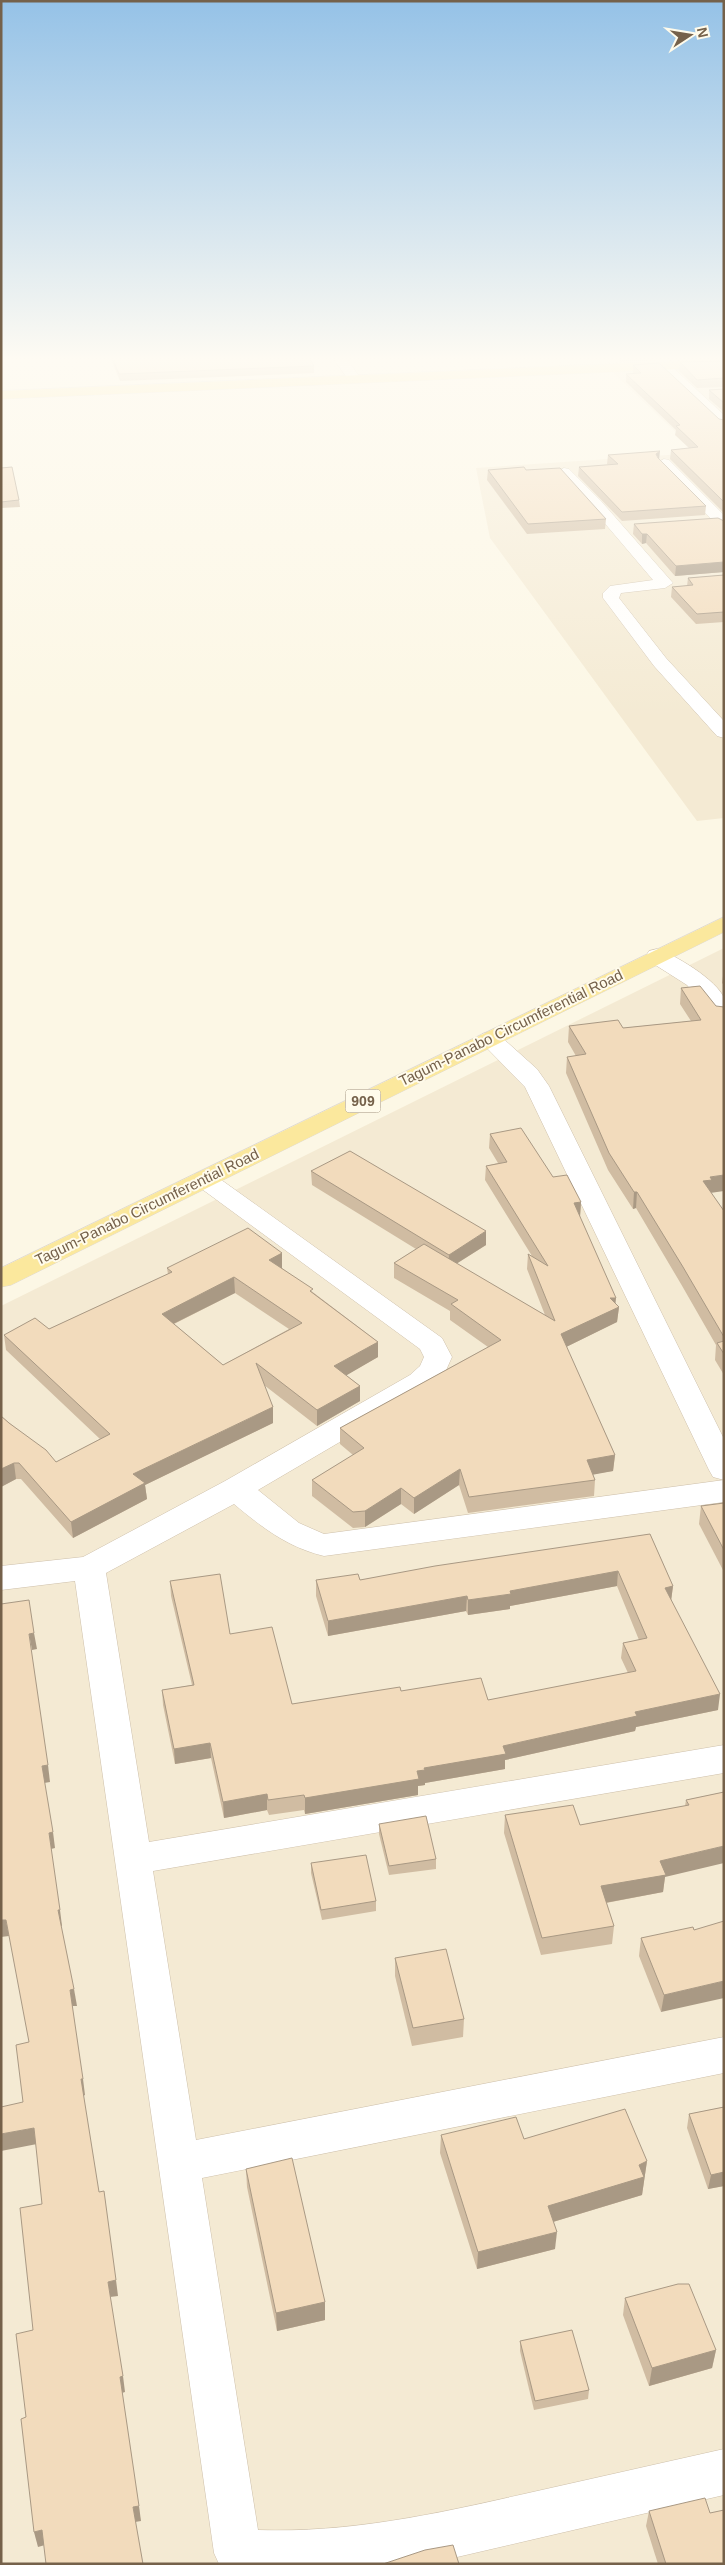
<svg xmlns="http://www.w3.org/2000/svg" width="725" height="2565" font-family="Helvetica,sans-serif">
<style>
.residential{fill:#f4ead3}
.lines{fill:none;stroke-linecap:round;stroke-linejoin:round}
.minor-casing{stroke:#cec0ab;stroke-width:1}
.major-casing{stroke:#ded9d4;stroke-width:1}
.minor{fill:#fff;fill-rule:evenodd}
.major{fill:#fbe89d;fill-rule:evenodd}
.wall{fill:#d0bca2;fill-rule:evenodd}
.shaded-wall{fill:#a99984}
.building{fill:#f2dbbc;stroke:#a99984;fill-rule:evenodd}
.labels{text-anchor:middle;stroke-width:4;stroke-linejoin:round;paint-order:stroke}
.shield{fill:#fffbeb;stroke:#9e8f7a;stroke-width:1}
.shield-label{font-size:14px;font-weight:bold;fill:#75614a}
.street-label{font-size:15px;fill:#75614a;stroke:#fffbeb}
</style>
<rect width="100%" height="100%" fill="#fcf7e5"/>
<g class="residential">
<polygon points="724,367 724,818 697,821 490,538 476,468 698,453 612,372"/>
<polygon points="724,948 724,2564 1,2564 1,1306"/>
</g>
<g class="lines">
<defs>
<g id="minor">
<polygon points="334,359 347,359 361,379 360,382 350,382"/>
<polygon points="663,362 668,363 724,415 724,427 719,426 658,369 657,366"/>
<polygon points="664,459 669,460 724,515 724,529 719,527 659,466 657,463"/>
<polygon points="564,468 569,469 601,501 673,583 665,588 621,593 619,598 666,658 724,721 724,738 717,736 654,666 603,598 603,593 610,586 653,580 591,507 559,475 557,472"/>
<path d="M657 949C674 954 717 980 724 998 725 1004 724 1015 724 1022L716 1020 687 985 649 961 646 956 649 951Z"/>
<polygon points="490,1032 498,1034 537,1069 549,1086 724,1439 724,1480 713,1477 709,1470 525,1087 478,1039 482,1034"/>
<path d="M204 1171 213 1174 442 1338 452 1357 443 1377 430 1389 258 1490 299 1523 324 1534 724 1480V1502L324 1556C287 1547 263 1528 234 1504L106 1573 149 1842 724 1745V1773L153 1871 196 2140 724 2037V2073L202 2178 258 2530C349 2533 436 2514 524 2494 591 2479 657 2464 724 2449V2495L427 2564H219L214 2553 75 1581 1 1590V1566L83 1557 225 1481 410 1375 420 1366 424 1357 420 1349 195 1184 191 1179 195 1174Z"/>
</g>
<g id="major">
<polygon points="724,359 724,367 1,399 1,391"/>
<polygon points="724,917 724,932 11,1285 1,1287 1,1268"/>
</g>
</defs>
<use href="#minor" class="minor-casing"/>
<use href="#major" class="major-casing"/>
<use href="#minor" class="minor"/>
<use href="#major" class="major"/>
</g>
<g class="wall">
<polygon points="111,359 310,359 314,366 314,373 120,381"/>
<polygon points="619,359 679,359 621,362"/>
<polygon points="724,361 724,387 697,388 679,371 680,362"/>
<polygon points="633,365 719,419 724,420 724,513 670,459 671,450 689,448 675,435 676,430 626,382 626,374 633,374"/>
<polygon points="724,389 724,412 709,399 709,390"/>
<polygon points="608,455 659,459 706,506 705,515 622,521 578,476 579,467 608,465 607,464"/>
<polygon points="1,468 19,500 20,507 1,508"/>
<polygon points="488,470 526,470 606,519 605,529 527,534 487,480"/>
<polygon points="724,521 724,572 675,576 646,543 642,544 633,534 634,524"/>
<polygon points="724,575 724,622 696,624 671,597 672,587 687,586 688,578"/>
<polygon points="724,969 724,985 722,983"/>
<polygon points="700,986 711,1193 724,1211 724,1375 715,1360 716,1345 681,1284 636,1208 633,1209 608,1170 566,1073 567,1057 576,1056 568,1042 569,1026 623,1028 691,1021 680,1004 681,988"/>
<polygon points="490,1134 553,1177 581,1202 580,1217 615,1303 619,1307 617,1322 566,1347 615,1455 613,1471 593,1474 595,1480 594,1496 468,1513 459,1485 414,1514 401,1504 365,1527 353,1528 312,1496 312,1480 353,1455 340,1444 340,1428 488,1347 450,1320 450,1311 394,1278 394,1263 416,1249 312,1185 311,1171 486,1245 456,1264 545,1315 527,1269 528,1254 532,1256 485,1180 486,1166 498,1163 489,1148"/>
<path d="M282 1253V1268L314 1293 378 1342V1357L346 1375 360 1386V1401L317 1426 264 1385 273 1407V1423L145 1485 147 1499 73 1538 21 1479H16L1 1487V1416L56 1462 100 1439 6 1350 4 1335 49 1329 168 1274 167 1268ZM235 1293 289 1329 223 1365 174 1324Z"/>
<polygon points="724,1503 724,1572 699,1524 701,1506"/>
<polygon points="650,1534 673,1586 671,1601 718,1710 636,1727 635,1731 505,1760 505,1769 425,1783 425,1785 418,1786 418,1795 305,1814 304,1810 269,1815 267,1810 224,1818 211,1758 175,1764 163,1705 162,1690 192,1685 171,1596 170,1581 230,1634 292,1704 401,1691 488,1700 628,1673 621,1658 623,1643 639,1640 617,1586 510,1606 510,1609 468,1615 466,1611 328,1636 316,1596 316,1580 360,1580"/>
<polygon points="724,1792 665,1877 663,1892 606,1903 614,1926 612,1944 541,1955 504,1833 505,1815 580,1825 685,1806 686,1800"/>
<polygon points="379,1824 436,1859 436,1869 389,1875 379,1834"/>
<polygon points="311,1863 376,1901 376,1911 322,1920 311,1873"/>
<polygon points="694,1930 661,2012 639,1956 641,1938"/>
<polygon points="395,1958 464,2019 463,2037 412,2046 395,1976"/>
<polygon points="724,2107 724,2186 708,2189 687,2128 689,2114"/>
<polygon points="441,2135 524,2139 647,2161 642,2195 553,2222 555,2249 477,2269 440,2153"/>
<polygon points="246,2169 325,2302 325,2320 277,2331 247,2187"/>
<polygon points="625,2298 716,2350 712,2368 649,2386 623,2315"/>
<polygon points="520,2341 589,2390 588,2399 534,2410 520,2351"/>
<polygon points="649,2511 710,2513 724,2564 658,2564 646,2526"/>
</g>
<g class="shaded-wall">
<polygon points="660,451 659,460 656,454"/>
<polygon points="642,534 647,534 646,543 642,544"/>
<polygon points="724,562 724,572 675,576 676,566"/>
<polygon points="724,1175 724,1191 710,1193 703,1181 710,1177"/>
<polygon points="634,1192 637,1192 636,1208 633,1209"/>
<polygon points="581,1202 580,1217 574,1203"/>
<polygon points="486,1231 486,1245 448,1269 449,1255"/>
<polygon points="282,1253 282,1269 269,1260"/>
<polygon points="234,1277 235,1293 163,1329 162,1314"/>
<polygon points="610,1298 616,1298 615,1309 619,1307 617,1322 560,1350 561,1334"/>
<polygon points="378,1342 378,1357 335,1382 334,1366"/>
<polygon points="360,1386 360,1401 317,1426 317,1410"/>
<polygon points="273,1407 273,1423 145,1485 147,1499 73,1538 71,1522 133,1474"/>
<polygon points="615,1455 613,1471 586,1476 587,1460"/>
<polygon points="14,1463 16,1479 1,1487 1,1469"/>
<polygon points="460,1469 459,1485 414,1514 414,1498"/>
<polygon points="401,1488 401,1504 365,1527 365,1511"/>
<polygon points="618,1571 617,1586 510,1606 510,1609 468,1615 468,1600 510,1591"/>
<polygon points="673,1586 671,1601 665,1588"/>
<polygon points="467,1596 466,1611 328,1636 328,1621"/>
<polygon points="34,1633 37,1649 32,1650 29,1634"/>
<polygon points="720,1694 718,1710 636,1727 635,1731 505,1760 505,1769 425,1783 425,1785 418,1786 418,1795 305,1814 305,1798 417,1771 424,1768 503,1746 635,1712"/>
<polygon points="210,1743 211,1758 175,1764 174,1749"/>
<polygon points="48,1765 50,1782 44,1783 42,1766"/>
<polygon points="267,1794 267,1810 224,1818 223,1802"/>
<polygon points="53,1832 55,1848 51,1849 49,1833"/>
<polygon points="724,1846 724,1863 665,1877 663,1892 599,1904 601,1886 660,1861"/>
<polygon points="58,1910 60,1910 62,1926 60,1926"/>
<polygon points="1,1920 6,1920 9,1936 1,1937"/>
<polygon points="724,1981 724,1998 661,2012 664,1995"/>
<polygon points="74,1989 77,2006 72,2006 70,1990"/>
<polygon points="81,2079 83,2079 85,2095 83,2096"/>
<polygon points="34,2128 37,2144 1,2151 1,2134"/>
<polygon points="647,2161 642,2195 546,2224 548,2206"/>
<polygon points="724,2172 724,2186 708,2189 711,2175"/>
<polygon points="557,2232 555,2249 477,2269 478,2252"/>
<polygon points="116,2280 118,2296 110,2297 108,2282"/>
<polygon points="325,2302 325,2320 277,2331 276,2313"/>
<polygon points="716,2350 712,2368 649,2386 652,2368"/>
<polygon points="123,2376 125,2392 122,2393 120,2377"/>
<polygon points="139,2506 141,2521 135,2522 133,2507"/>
<polygon points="42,2530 45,2545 38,2547 34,2532"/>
</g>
<g class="building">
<polygon points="113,359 310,359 314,366 119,374"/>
<polygon points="724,361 724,378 697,380 680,362"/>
<polygon points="659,363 719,419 724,420 724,502 671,450 698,447 676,426 680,425 626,374 641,373 633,365"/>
<polygon points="724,389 724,403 709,390"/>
<polygon points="660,451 656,454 658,458 706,506 622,512 579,467 618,464 608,455"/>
<polygon points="12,467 19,500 1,502 1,468"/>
<polygon points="524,467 526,470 560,468 606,519 528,524 488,470"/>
<polygon points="718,518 724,521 724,562 676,566 647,534 642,534 634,524"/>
<polygon points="724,575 724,612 697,614 672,587 693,585 688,578"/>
<polygon points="700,986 716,1006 724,1007 724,1175 710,1177 712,1180 703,1181 724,1211 724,1337 683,1267 637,1192 634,1192 609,1153 567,1057 586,1054 569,1026 618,1020 623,1028 701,1020 681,988"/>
<polygon points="521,1128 553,1177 567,1175 581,1202 574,1203 616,1298 610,1298 619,1307 561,1334 615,1455 587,1460 595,1480 469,1497 460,1469 414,1498 401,1488 365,1511 353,1512 312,1480 364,1448 340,1428 501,1340 451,1304 458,1300 394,1263 424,1244 555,1321 528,1254 548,1266 486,1166 507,1162 490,1134"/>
<polygon points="350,1151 486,1231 449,1255 311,1171"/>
<path d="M248 1228 282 1253 269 1260 313 1289 310 1291 378 1342 334 1366 360 1386 317 1410 256 1363 273 1407 133 1474 145 1483 71 1522 19 1463H14L1 1469V1416L9 1423 46 1450 56 1462 110 1434 4 1335 35 1318 49 1329 172 1272 167 1268ZM234 1277 302 1323 223 1365 162 1314Z"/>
<polygon points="724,1341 724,1354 717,1343"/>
<polygon points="724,1503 724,1550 701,1506"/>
<polygon points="650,1534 673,1586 665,1588 720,1694 635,1712 637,1716 503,1746 506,1754 424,1768 425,1770 417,1771 419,1779 305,1798 304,1795 268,1800 267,1794 223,1802 210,1743 174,1749 162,1690 194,1685 170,1581 220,1574 230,1634 272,1627 292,1704 400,1687 401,1691 481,1678 488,1700 636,1671 623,1643 647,1638 618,1571 510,1591 511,1594 468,1600 467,1596 328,1621 316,1580 358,1574 360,1580 435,1566"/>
<polygon points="29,1600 34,1633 29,1634 48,1765 42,1766 53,1832 49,1833 60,1910 58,1910 74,1989 70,1990 83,2079 81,2079 99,2192 104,2191 116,2280 108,2282 123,2376 120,2377 139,2506 133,2507 143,2564 46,2564 42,2530 34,2532 21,2419 26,2417 16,2334 33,2330 20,2208 42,2204 34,2128 1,2134 1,2107 23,2102 16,2045 29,2042 6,1920 1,1920 1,1604"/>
<polygon points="724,1792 724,1846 660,1861 666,1875 601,1886 614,1926 542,1938 505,1815 573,1805 580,1825 689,1805 686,1800"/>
<polygon points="426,1816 436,1859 389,1866 379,1824"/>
<polygon points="366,1855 376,1901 321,1910 311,1863"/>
<polygon points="724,1921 724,1981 664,1995 641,1938 693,1927 694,1930"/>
<polygon points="446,1949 464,2019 413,2028 395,1958"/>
<polygon points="724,2107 724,2172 711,2175 689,2114"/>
<polygon points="625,2109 647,2161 639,2165 644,2177 548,2206 557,2232 478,2252 441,2135 516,2117 524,2139"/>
<polygon points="292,2158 325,2302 276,2313 246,2169"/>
<polygon points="678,2284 689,2284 716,2350 652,2368 625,2298"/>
<polygon points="572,2330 589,2390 535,2401 520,2341"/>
<polygon points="705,2498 710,2513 724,2510 724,2564 666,2564 649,2511"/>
<polygon points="453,2545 459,2564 383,2564 425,2550"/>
</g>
<linearGradient id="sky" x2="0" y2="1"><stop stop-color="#95c2e7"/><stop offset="0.5" stop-color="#fefbf3"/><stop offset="1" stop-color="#fefbf3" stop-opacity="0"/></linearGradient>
<rect width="725" height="718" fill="url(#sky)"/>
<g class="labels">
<rect class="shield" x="345.5" y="1089.5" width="35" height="23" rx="4"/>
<g class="shield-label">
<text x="363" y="1106">909</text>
</g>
<g class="street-label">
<text transform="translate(511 1028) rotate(-26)" y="5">Tagum-Panabo Circumferential Road</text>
<text transform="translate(147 1207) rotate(-26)" y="5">Tagum-Panabo Circumferential Road</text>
</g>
</g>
<rect width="725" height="2565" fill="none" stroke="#75614a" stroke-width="5"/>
<g transform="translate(690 35) rotate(78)" stroke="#fffbeb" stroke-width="4" paint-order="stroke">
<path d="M0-4L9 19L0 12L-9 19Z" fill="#75614a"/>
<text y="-8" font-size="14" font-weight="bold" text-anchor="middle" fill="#75614a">N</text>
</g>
</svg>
